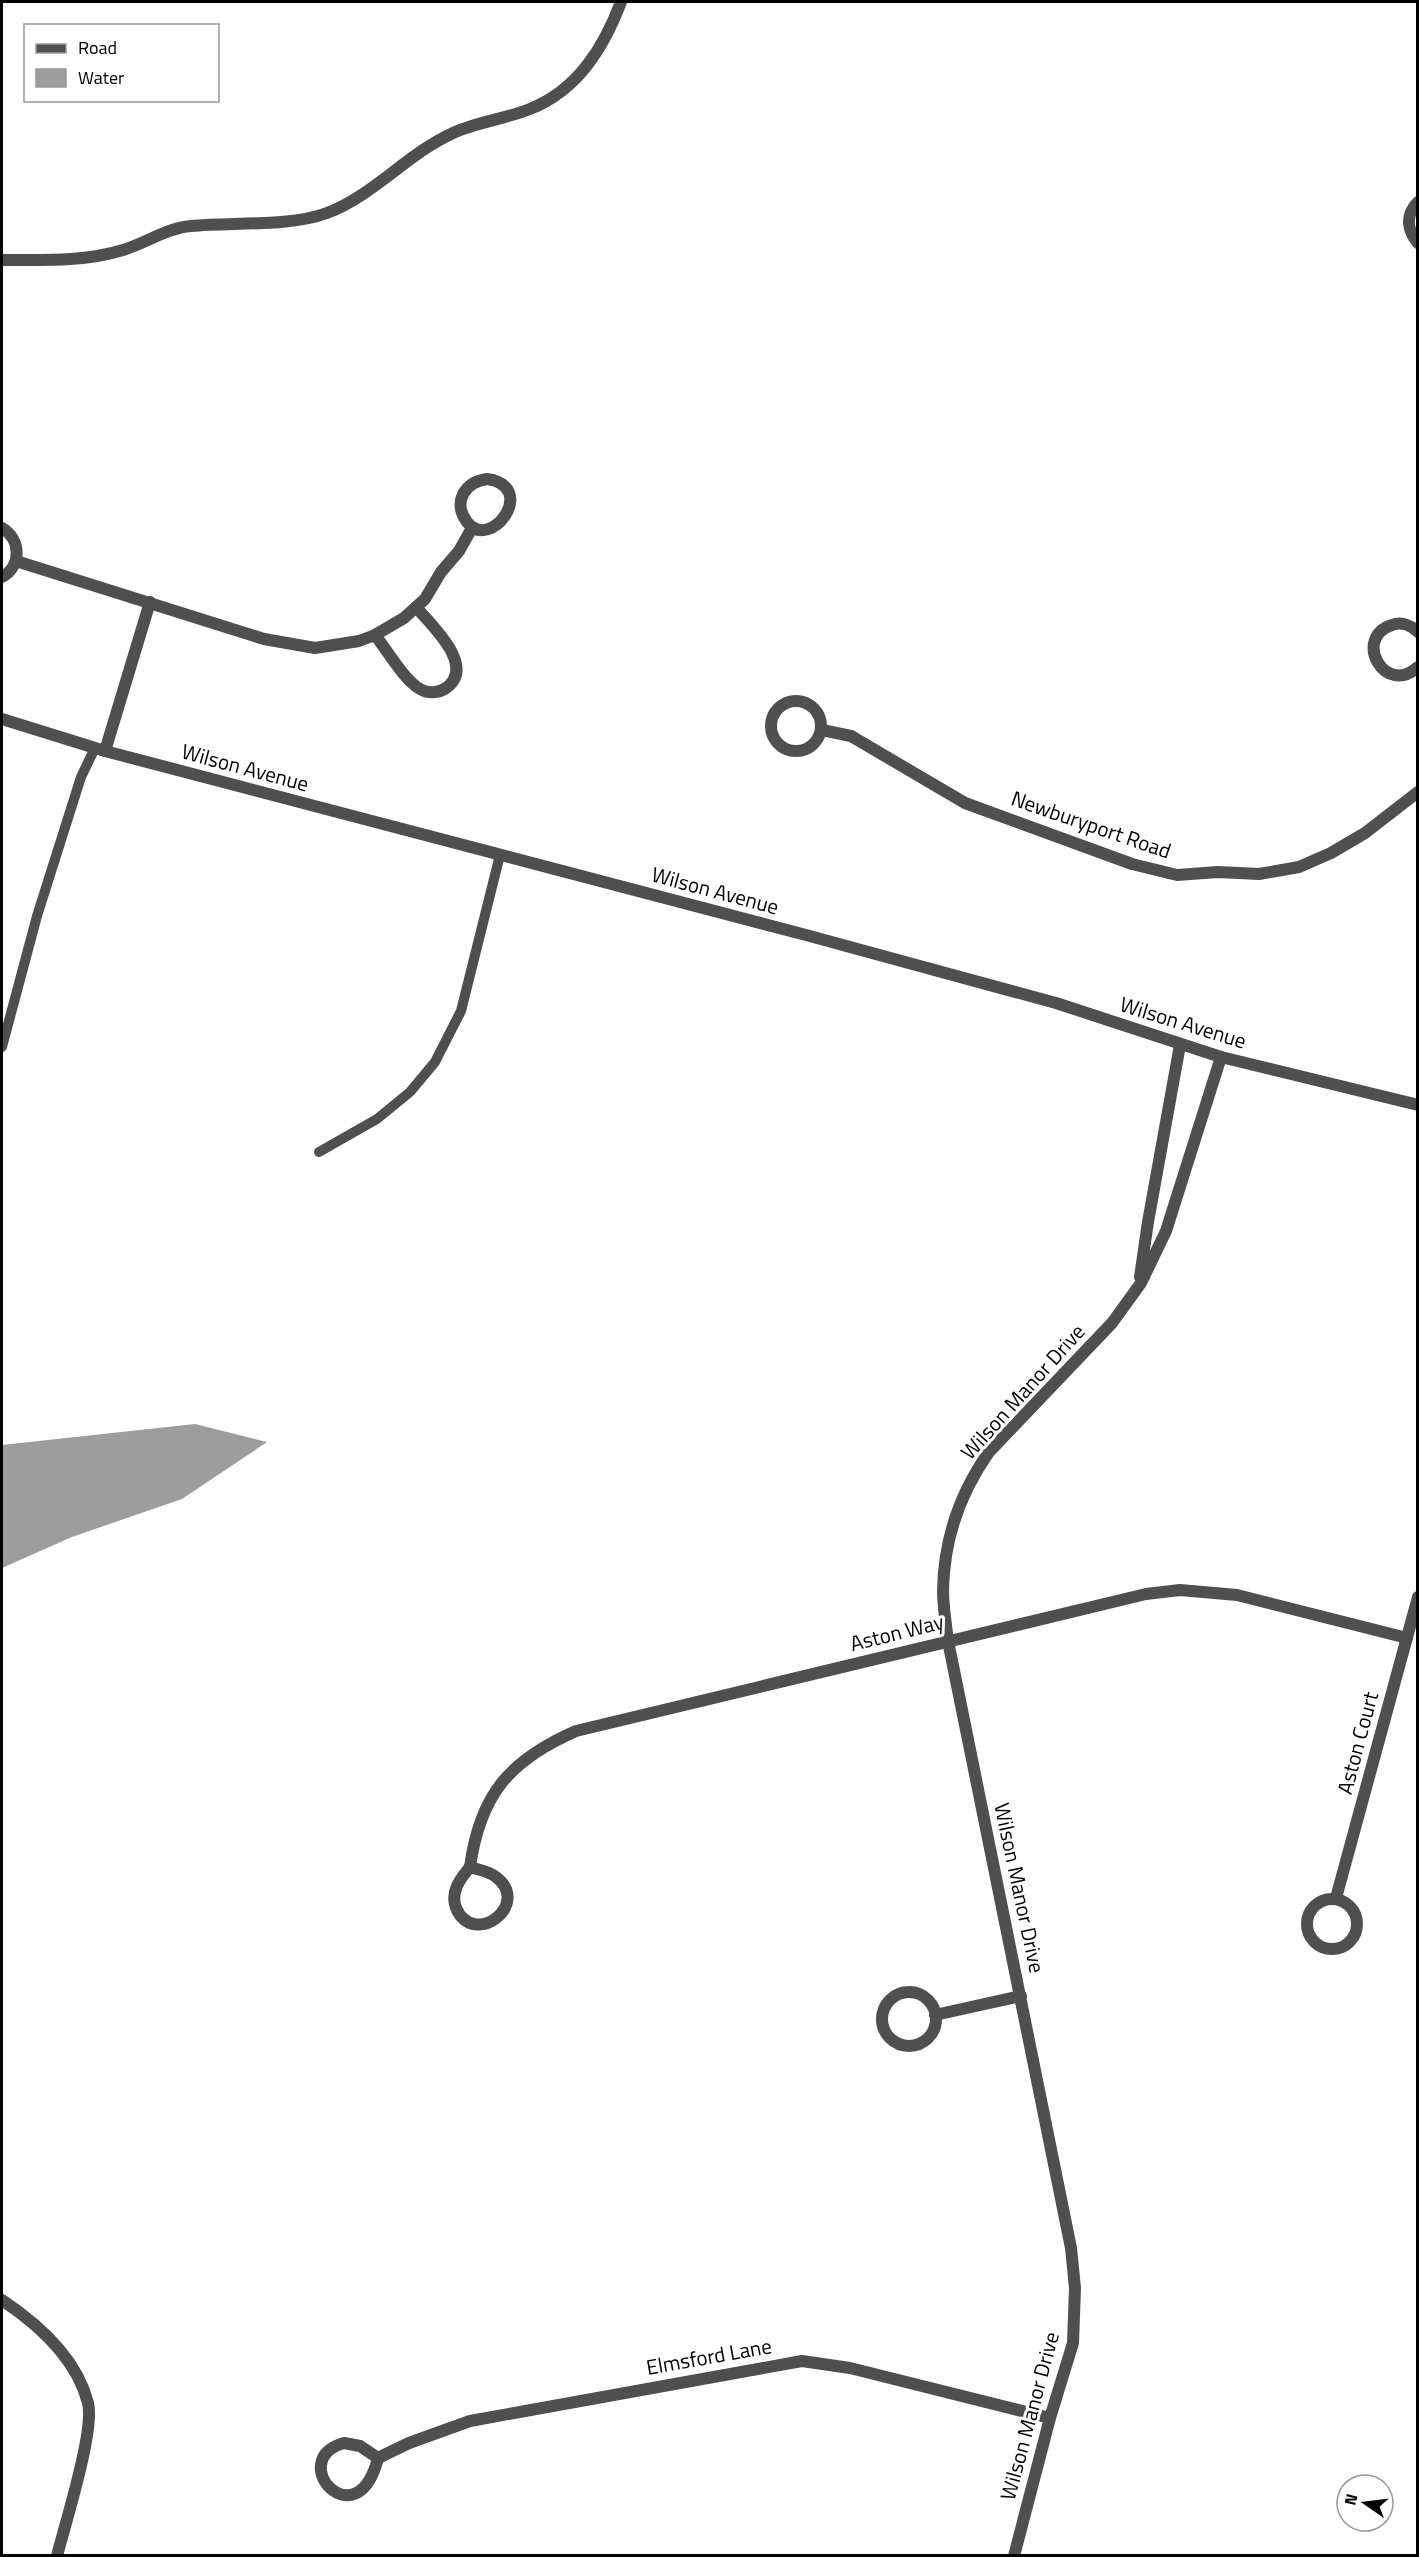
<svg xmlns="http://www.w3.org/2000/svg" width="1419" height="2557" font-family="'Titillium Web',sans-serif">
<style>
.water{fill:#9d9d9d}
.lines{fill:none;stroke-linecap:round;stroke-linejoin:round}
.service{stroke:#4f4f4f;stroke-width:10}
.minor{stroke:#4f4f4f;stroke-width:12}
.labels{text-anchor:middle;stroke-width:6;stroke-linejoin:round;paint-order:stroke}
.street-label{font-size:21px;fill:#000;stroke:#fff}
</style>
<rect width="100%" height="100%" fill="#fff"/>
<polygon class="water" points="195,1424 267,1442 182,1499 72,1537 2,1568 2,1445"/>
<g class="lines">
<g class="service">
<polyline points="2,1047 37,916 81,777 95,748"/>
<polyline points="319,1152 377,1119 410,1092 435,1062 461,1011 500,855"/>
</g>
<g class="minor">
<path d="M1418 202C1405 215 1407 230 1418 243"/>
<path d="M2 260C42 260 84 262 123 250 146 243 167 228 191 226 231 222 290 227 327 213 374 195 407 154 453 133 477 122 505 119 530 109 578 90 604 47 621 2"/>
<path d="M487 479C539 486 491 553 467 522 452 502 465 482 487 479Z"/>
<path d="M2 528C21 539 22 566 2 577"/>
<polyline points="16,561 264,639 315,648 359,641 375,635 404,618 425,599 441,572 459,551 472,528"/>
<path d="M1418 632C1410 625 1402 621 1392 625 1352 638 1385 697 1418 667"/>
<path d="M375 635C387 650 404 680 420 689 428 694 439 693 446 688 477 666 431 625 416 607"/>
<circle cx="796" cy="726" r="25"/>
<polyline points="2,719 105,751 806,935 1056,1003 1221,1057 1418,1105"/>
<polyline points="822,730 851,736 965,803 1132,864 1177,875 1218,872 1259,874 1299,867 1331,853 1365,833 1418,792"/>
<polyline points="105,751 150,602"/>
<polyline points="1140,1277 1148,1222 1180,1045"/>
<path d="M470 1867C480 1794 510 1760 576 1731L1146 1594 1180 1590 1237 1595 1407 1638"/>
<path d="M470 1867C479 1870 489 1871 496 1877 532 1904 474 1949 456 1908 450 1892 460 1879 470 1867Z"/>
<polyline points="1336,1898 1418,1597"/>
<circle cx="1332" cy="1924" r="25"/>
<circle cx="909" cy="2019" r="27"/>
<polyline points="935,2015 1021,1996"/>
<path d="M2 2300C38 2324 77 2359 88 2403 95 2430 65 2524 57 2556"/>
<path d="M344 2443 360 2446 378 2458C357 2542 284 2460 344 2443Z"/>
<polyline points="378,2458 409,2443 470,2421 802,2361 850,2368 1050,2418"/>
<path d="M1014 2556 1050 2418 1073 2343 1075 2288 1071 2248 948 1641C946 1624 943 1606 943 1590 944 1539 960 1493 989 1452L1112 1323 1141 1283 1166 1231 1221 1057"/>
</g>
</g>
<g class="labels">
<g class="street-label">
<text transform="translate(245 768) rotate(15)" y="7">Wilson Avenue</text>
<text transform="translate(1091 825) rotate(19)" y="7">Newburyport Road</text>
<text transform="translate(715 891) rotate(15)" y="7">Wilson Avenue</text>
<text transform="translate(1183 1023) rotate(17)" y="7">Wilson Avenue</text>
<text transform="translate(1023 1392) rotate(-48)" y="7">Wilson Manor Drive</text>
<text transform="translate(897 1633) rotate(-14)" y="7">Aston Way</text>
<text transform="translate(1358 1743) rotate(-75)" y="7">Aston Court</text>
<text transform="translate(1019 1888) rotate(78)" y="7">Wilson Manor Drive</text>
<text transform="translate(709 2357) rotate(-10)" y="7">Elmsford Lane</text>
<text transform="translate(1030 2416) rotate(-75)" y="7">Wilson Manor Drive</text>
</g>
</g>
<rect width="1419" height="2557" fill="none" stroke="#000000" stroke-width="6"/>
<rect x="24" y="24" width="195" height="78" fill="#ffffff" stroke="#999999" stroke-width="1.5"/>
<rect x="36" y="44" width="30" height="9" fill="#4f4f4f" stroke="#999999" stroke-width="1.5"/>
<text x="78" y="54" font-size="18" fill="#000000">Road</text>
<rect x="36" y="69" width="30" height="18" fill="#9d9d9d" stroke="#999999" stroke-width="1.5"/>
<text x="78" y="84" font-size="18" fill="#000000">Water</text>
<g transform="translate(1365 2503) rotate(284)"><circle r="28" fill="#ffffff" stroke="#999999" stroke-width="1.5"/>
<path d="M0-4.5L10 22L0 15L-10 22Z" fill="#000000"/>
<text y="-9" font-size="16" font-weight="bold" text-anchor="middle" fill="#000000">N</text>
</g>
</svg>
